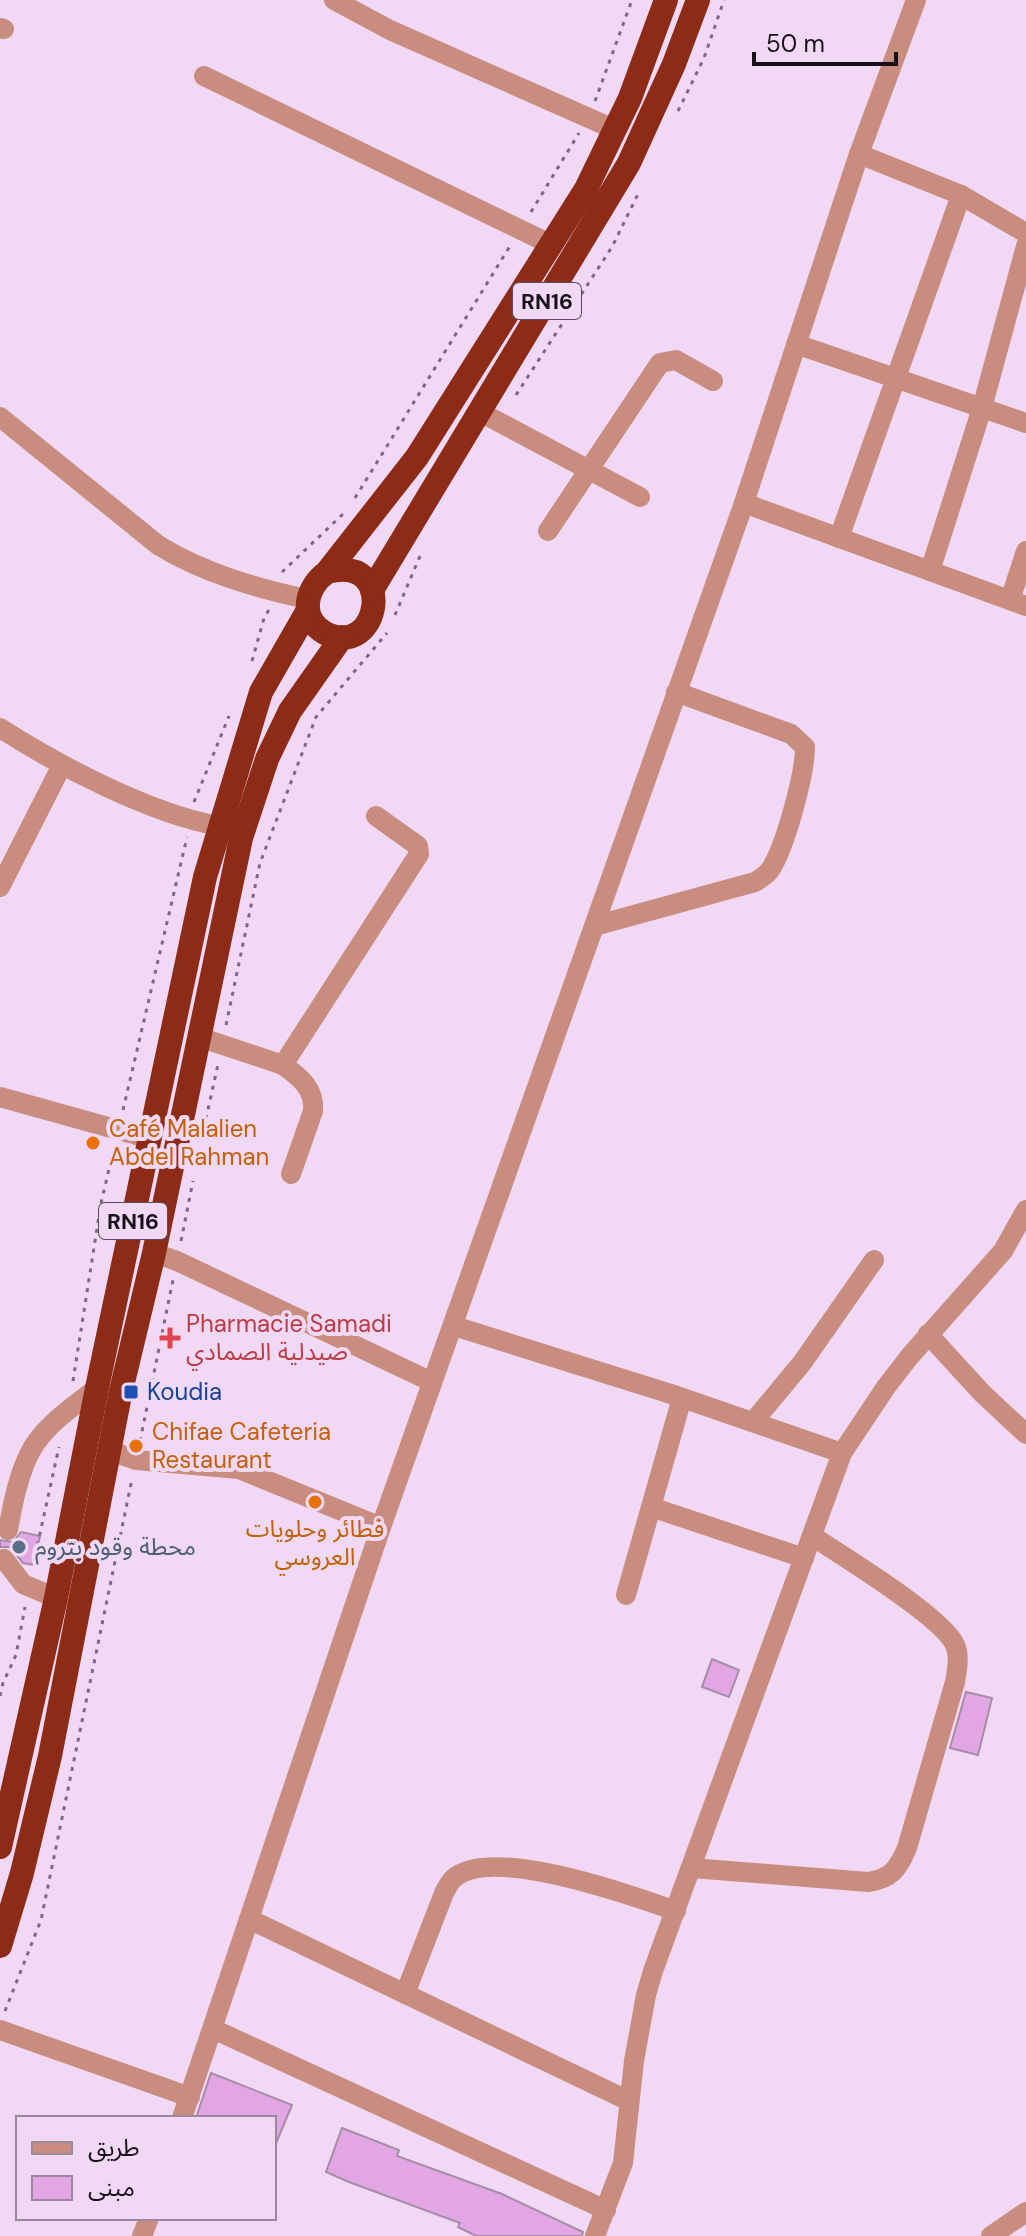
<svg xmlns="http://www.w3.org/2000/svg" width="1026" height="2236" font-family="'DM Sans','Noto Sans Arabic',sans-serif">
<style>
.building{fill:#e3a6e5;stroke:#a58da5;stroke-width:2}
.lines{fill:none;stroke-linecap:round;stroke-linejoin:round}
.path{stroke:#7a6b7d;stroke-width:3;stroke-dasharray:4 6;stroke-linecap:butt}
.minor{stroke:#c98d7f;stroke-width:20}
.highway{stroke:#8d2b17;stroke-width:24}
.food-dot{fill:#e8710a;stroke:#f1d9f5;stroke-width:3}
.health-dot{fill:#e0444e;stroke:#f1d9f5;stroke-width:3}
.transit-dot{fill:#1a4fb4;stroke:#f1d9f5;stroke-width:3}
.service-dot{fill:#5c6f8a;stroke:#f1d9f5;stroke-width:3}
.labels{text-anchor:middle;stroke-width:8;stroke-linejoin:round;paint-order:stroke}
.shield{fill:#f1d9f5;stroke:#594c5b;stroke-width:2}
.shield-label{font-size:22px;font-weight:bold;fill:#181019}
.food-label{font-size:24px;fill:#c56008;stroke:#f1d9f5;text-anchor:start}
.health-label{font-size:24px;fill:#be3a42;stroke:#f1d9f5;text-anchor:start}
.transit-label{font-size:24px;fill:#164399;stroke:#f1d9f5;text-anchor:start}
.service-label{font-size:24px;fill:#4e5e75;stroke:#f1d9f5;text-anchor:start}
</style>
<rect width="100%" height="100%" fill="#f1d9f5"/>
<g class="building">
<polygon points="21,1532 40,1536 34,1565 23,1563 10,1547 0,1547 0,1540 13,1542"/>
<polygon points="712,1659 739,1670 729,1697 702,1687"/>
<polygon points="966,1692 992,1698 978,1755 950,1748"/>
<polygon points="211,2073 292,2105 274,2148 274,2118 196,2118"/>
<polygon points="342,2128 399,2150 397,2156 502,2194 583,2232 582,2236 476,2236 458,2227 460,2223 349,2182 326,2172"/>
</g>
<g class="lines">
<g class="path">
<polyline points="595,101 632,0"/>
<polyline points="678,111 704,58 724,0"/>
<polyline points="531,212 579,133"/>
<polyline points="516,395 612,247 640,190"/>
<polyline points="355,498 510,246"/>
<polyline points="282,572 343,514"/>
<polyline points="395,615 420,556"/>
<polyline points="252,661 264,618 270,608"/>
<polyline points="194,802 229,716"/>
<polyline points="226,1025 260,863 316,717 387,633"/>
<polyline points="123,1110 187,837"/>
<polyline points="206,1119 218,1064"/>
<polyline points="181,1241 193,1181"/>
<polyline points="73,1381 101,1203 114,1148"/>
<polyline points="140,1441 173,1280"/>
<polyline points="33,1565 59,1447"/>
<polyline points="0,1696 3,1683 16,1655 25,1607"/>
<polyline points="5,2011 41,1920 132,1479"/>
</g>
<g class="minor">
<polyline points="334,0 390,30 616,130"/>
<polyline points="0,28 4,29"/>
<polyline points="204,76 550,244"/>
<polyline points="859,154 961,195 1026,233"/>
<polyline points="796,344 1026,423"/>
<polyline points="480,412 640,497"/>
<path d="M0 417 158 545C203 573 256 588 307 599"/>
<polyline points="744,503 1026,606"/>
<polyline points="548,531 660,363 676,360 713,381"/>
<polyline points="839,538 961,195"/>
<polyline points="930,571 982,408 1026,246"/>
<polyline points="1010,600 1026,551"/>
<path d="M0 728C59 766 151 814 219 826"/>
<polyline points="0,887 62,765"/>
<path d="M594 926 755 882C760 879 766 875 770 870 785 848 805 774 805 747L791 734 676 692"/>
<polyline points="199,1037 283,1065 419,854 418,846 376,816"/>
<path d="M283 1065C300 1077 315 1089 313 1111L291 1174"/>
<polyline points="0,1097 151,1139"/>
<polyline points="154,1253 177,1261 432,1382"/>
<polyline points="454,1326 671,1394 842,1453"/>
<polyline points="928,1334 982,1393 1026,1434"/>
<polyline points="753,1422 802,1363 874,1260"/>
<polyline points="108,1450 136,1460 239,1469 381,1527"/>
<polyline points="651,1507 804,1558"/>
<path d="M8 1530C13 1502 19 1471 33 1447 48 1423 75 1405 97 1388"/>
<polyline points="4,1559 23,1584 56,1598"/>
<polyline points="626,1595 682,1398"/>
<path d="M692 1868 868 1882C891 1879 898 1869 907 1848L955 1682C957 1670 960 1656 955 1645 944 1618 840 1554 812 1536"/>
<polyline points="249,1919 629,2101"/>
<path d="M405 1994 444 1893C447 1888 450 1881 454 1878 493 1845 633 1896 676 1911"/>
<polyline points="213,2029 606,2210"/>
<polyline points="0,2030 190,2097"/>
<polyline points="182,2118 381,1527 744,503 859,154 916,0"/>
<polyline points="142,2236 149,2218"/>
<polyline points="595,2236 623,2163 634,2061 646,1995 653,1971 842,1453 886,1387 910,1356 1003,1251 1026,1210"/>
<polyline points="991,2236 1026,2212"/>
</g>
<g class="highway">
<path d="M327 572C398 553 380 661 325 633 298 618 306 587 327 572L417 457 586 189 630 98 666 0"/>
<polyline points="372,590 629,163 674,64 698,0"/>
<polyline points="0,1847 56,1598 97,1388 205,877 261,692 308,610"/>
<polyline points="0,1946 22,1873 50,1756 120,1395 154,1253 241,838 267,759 290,711 342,637"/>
</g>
</g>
<g class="food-dot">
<circle cx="93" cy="1143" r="8"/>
<circle cx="136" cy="1446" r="8"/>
<circle cx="315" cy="1502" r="8"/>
</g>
<path class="health-dot" d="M166 1326h8v8h8v8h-8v8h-8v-8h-8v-8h8z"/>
<rect class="transit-dot" x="123" y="1384" width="16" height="16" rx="4"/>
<circle class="service-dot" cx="19" cy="1547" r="8"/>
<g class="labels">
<g class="shield">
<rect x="513" y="283" width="68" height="36" rx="6"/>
<rect x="99" y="1203" width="68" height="36" rx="6"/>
</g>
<g class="shield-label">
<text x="547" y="309">RN16</text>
<text x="133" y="1229">RN16</text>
</g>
<g class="food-label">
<text x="109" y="1137">Café Malalien<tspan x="109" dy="28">Abdel Rahman</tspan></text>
<text x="152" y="1440">Chifae Cafeteria<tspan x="152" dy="28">Restaurant</tspan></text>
<text x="315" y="1537" text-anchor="middle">فطائر وحلويات<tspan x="315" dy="28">العروسي</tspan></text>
</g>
<g class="health-label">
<text x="186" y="1332">Pharmacie Samadi<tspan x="186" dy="28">صيدلية الصمادي</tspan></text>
</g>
<g class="transit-label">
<text x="147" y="1400">Koudia</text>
</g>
<g class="service-label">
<text x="35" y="1555">محطة وقود بتروم</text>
</g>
</g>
<rect x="16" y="2116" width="260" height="104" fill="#f1d9f5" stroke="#9a899d" stroke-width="2"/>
<rect x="32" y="2142" width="40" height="12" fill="#c98d7f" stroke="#9a899d" stroke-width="2"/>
<text x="88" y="2156" font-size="24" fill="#181019">طريق</text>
<rect x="32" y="2176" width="40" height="24" fill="#e3a6e5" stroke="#9a899d" stroke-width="2"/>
<text x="88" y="2196" font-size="24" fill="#181019">مبنى</text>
<path d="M754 52v12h142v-12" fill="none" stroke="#181019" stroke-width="4"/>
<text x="766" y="52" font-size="24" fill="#181019" stroke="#f1d9f5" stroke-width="6" paint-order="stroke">50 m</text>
</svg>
